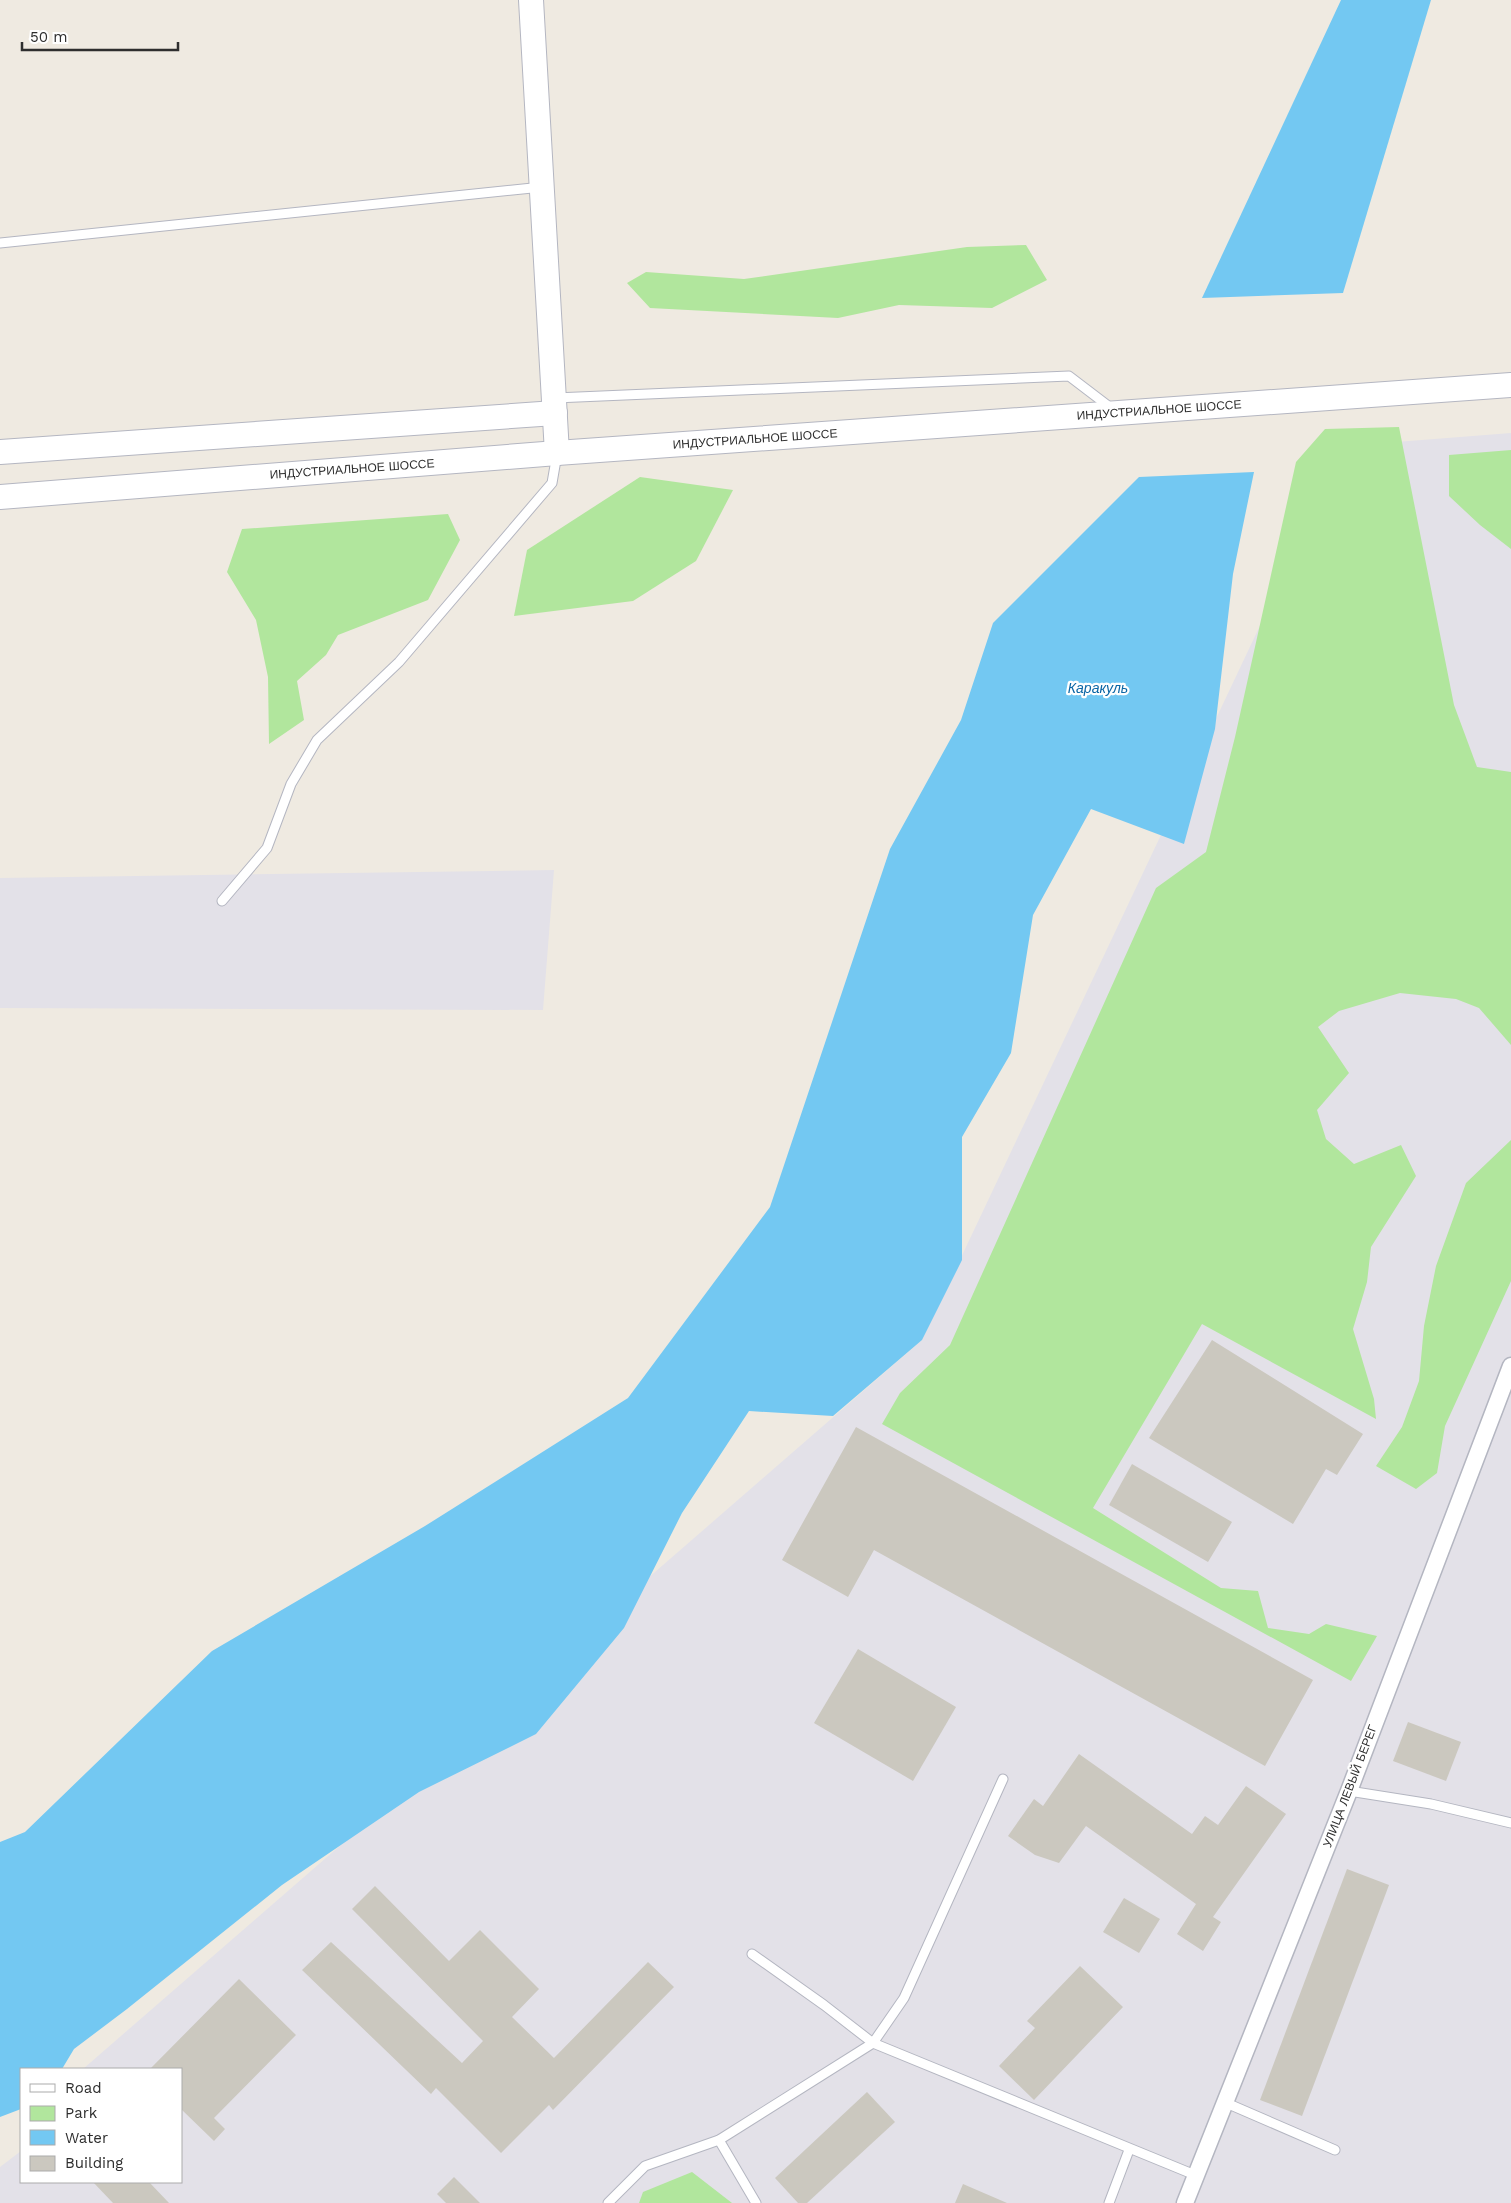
<svg xmlns="http://www.w3.org/2000/svg" width="1511" height="2203" font-family="'Work Sans',sans-serif">
<style>
.industrial{fill:#e3e1e8}
.green{fill:#b1e69d}
.water{fill:#73c8f2}
.building{fill:#cbc8bf}
.lines{fill:none;stroke-linecap:round;stroke-linejoin:round}
.lane-casing{stroke:#b4b6c1;stroke-width:11}
.street-casing{stroke:#b4b6c1;stroke-width:19}
.secondary-casing{stroke:#b4b6c1;stroke-width:26}
.lane{stroke:#fff;stroke-width:9}
.street{stroke:#fff;stroke-width:16}
.secondary{stroke:#fff;stroke-width:24}
.labels{text-anchor:middle;stroke-width:4.5;stroke-linejoin:round;paint-order:stroke}
.street-label{font-size:12px;fill:#2e2e2e;stroke:#fff}
.water-label{font-size:14px;font-style:italic;fill:#0b66a5;stroke:#fff}
</style>
<rect width="100%" height="100%" fill="#efeae1"/>
<g class="industrial">
<polygon points="1511,433 1511,2203 0,2203 0,2167 21,2151 21,2182 181,2182 181,2069 83,2069 922,1340 1345,446"/>
<polygon points="554,870 543,1010 0,1008 0,878"/>
</g>
<g class="green">
<polygon points="1026,245 1047,280 992,308 899,305 838,318 650,308 627,283 646,272 744,279 967,247"/>
<polygon points="1399,427 1454,705 1477,767 1511,772 1511,1045 1479,1008 1456,999 1400,993 1339,1011 1318,1027 1349,1073 1317,1110 1326,1139 1354,1164 1401,1145 1416,1176 1371,1247 1367,1282 1353,1329 1374,1399 1376,1419 1202,1324 1093,1508 1221,1588 1258,1591 1268,1628 1309,1634 1326,1624 1377,1636 1351,1681 882,1424 900,1393 950,1345 1156,888 1206,852 1235,737 1296,462 1325,429"/>
<polygon points="1511,450 1511,549 1480,525 1449,496 1449,455"/>
<polygon points="640,477 733,490 696,561 633,601 514,616 527,550"/>
<polygon points="448,514 460,540 428,600 338,635 326,655 297,681 304,720 269,744 268,677 256,620 227,572 242,529"/>
<polygon points="1511,1140 1511,1281 1445,1426 1437,1473 1416,1489 1376,1466 1402,1427 1419,1381 1424,1326 1436,1266 1466,1183"/>
<polygon points="692,2172 732,2203 639,2203 643,2192"/>
</g>
<g class="water">
<polygon points="1341,0 1431,0 1343,293 1202,298"/>
<polygon points="1254,472 1233,574 1215,729 1184,844 1091,809 1033,915 1011,1053 962,1137 962,1260 922,1340 833,1416 749,1411 682,1513 624,1628 536,1734 419,1792 282,1885 127,2009 74,2049 62,2069 21,2069 21,2109 0,2117 0,1842 25,1832 212,1651 425,1526 628,1398 770,1207 890,849 961,720 993,623 1139,477"/>
</g>
<g class="building">
<polygon points="1212,1340 1363,1434 1337,1475 1326,1469 1293,1524 1149,1438"/>
<polygon points="856,1427 1313,1680 1265,1766 874,1550 848,1597 782,1560"/>
<polygon points="1132,1464 1232,1522 1208,1562 1109,1505"/>
<polygon points="858,1649 956,1707 913,1781 814,1723"/>
<polygon points="1408,1722 1461,1742 1446,1781 1393,1761"/>
<polygon points="1079,1754 1192,1834 1205,1816 1218,1825 1246,1786 1286,1814 1213,1917 1221,1922 1203,1951 1177,1934 1196,1904 1086,1826 1059,1863 1035,1855 1008,1836 1034,1799 1043,1806"/>
<polygon points="1347,1869 1389,1885 1302,2116 1260,2100"/>
<polygon points="375,1886 449,1961 480,1930 539,1989 512,2017 554,2058 648,1962 674,1987 553,2110 549,2105 501,2153 436,2088 431,2094 302,1970 331,1942 462,2063 483,2041 352,1909"/>
<polygon points="1124,1898 1160,1919 1139,1953 1103,1932"/>
<polygon points="1080,1966 1123,2007 1034,2100 999,2066 1035,2028 1027,2021"/>
<polygon points="239,1979 296,2035 214,2118 225,2129 214,2141 181,2109 181,2069 150,2069"/>
<polygon points="867,2092 895,2122 807,2203 798,2203 775,2178"/>
<polygon points="454,2177 480,2203 446,2203 437,2194"/>
<polygon points="93,2182 149,2182 169,2203 113,2203"/>
<polygon points="963,2184 1007,2203 955,2203"/>
</g>
<g class="lines">
<defs>
<g id="lane">
<polyline points="0,243 542,187"/>
<polyline points="555,398 1069,376 1111,408"/>
<polyline points="222,901 267,848 291,784 317,740 399,662 552,483 557,454"/>
<polyline points="1349,1791 1431,1804 1511,1823"/>
<polyline points="752,1954 824,2005 873,2043 1195,2175"/>
<polyline points="1224,2102 1335,2150"/>
<polyline points="719,2140 756,2203"/>
<polyline points="608,2203 645,2166 719,2140 873,2043 904,1998 1003,1779"/>
<polyline points="1109,2203 1129,2150"/>
</g>
<polyline id="street" points="1185,2203 1349,1791 1511,1366"/>
<g id="secondary">
<polyline points="531,0 557,453"/>
<polyline points="0,452 555,413"/>
<polyline points="0,497 557,453 1511,385"/>
</g>
</defs>
<use href="#lane" class="lane-casing"/>
<use href="#street" class="street-casing"/>
<use href="#secondary" class="secondary-casing"/>
<use href="#lane" class="lane"/>
<use href="#street" class="street"/>
<use href="#secondary" class="secondary"/>
</g>
<g class="labels">
<g class="street-label">
<text transform="translate(1159 410) rotate(-4)" y="4">ИНДУСТРИАЛЬНОЕ ШОССЕ</text>
<text transform="translate(755 439) rotate(-4)" y="4">ИНДУСТРИАЛЬНОЕ ШОССЕ</text>
<text transform="translate(352 469) rotate(-4)" y="4">ИНДУСТРИАЛЬНОЕ ШОССЕ</text>
<text transform="translate(1350 1786) rotate(-69)" y="4">УЛИЦА ЛЕВЫЙ БЕРЕГ</text>
</g>
<g class="water-label">
<text x="1098" y="693">Каракуль</text>
</g>
</g>
<rect x="20" y="2068" width="162" height="115" fill="#ffffff" stroke="#ababab"/>
<rect x="30" y="2084" width="25" height="8" fill="#ffffff" stroke="#ababab"/>
<text x="65" y="2093" font-size="15" fill="#2e2e2e">Road</text>
<rect x="30" y="2106" width="25" height="15" fill="#b1e69d" stroke="#ababab"/>
<text x="65" y="2118" font-size="15" fill="#2e2e2e">Park</text>
<rect x="30" y="2130" width="25" height="15" fill="#73c8f2" stroke="#ababab"/>
<text x="65" y="2143" font-size="15" fill="#2e2e2e">Water</text>
<rect x="30" y="2156" width="25" height="15" fill="#cbc8bf" stroke="#ababab"/>
<text x="65" y="2168" font-size="15" fill="#2e2e2e">Building</text>
<path d="M22 42v8h156v-8" fill="none" stroke="#2e2e2e" stroke-width="2.5"/>
<text x="30" y="42" font-size="15" fill="#2e2e2e" stroke="#ffffff" stroke-width="4" paint-order="stroke">50 m</text>
</svg>
